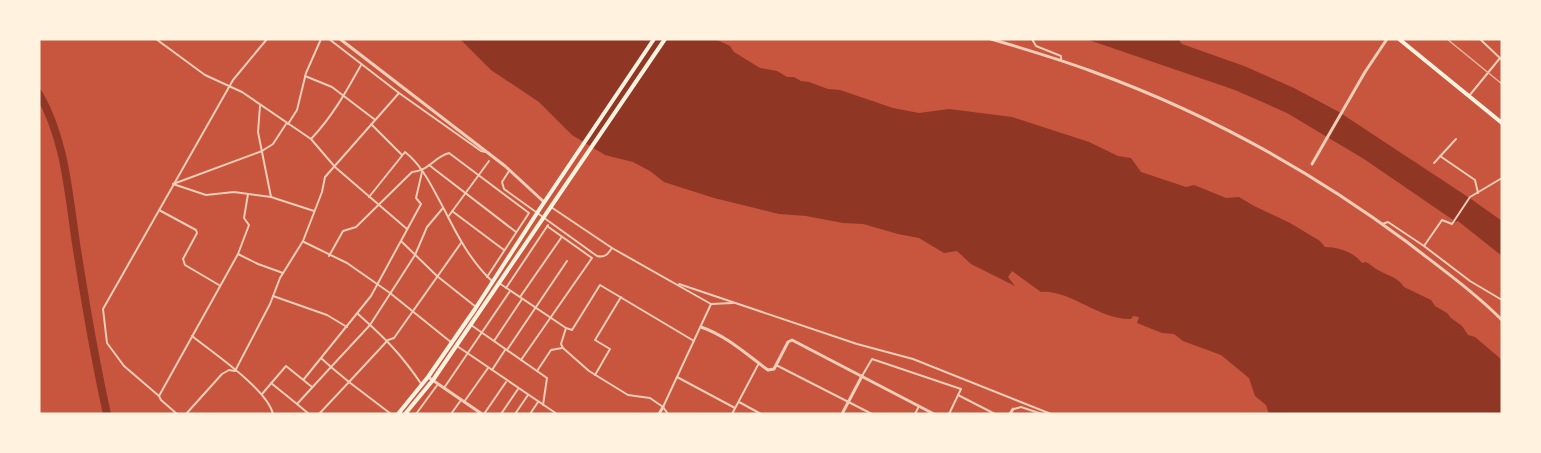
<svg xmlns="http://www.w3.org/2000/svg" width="1541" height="453" font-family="'Source Sans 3',sans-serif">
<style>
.water{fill:#8f3625}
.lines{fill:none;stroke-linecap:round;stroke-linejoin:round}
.river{stroke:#8f3625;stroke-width:8}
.minor{stroke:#f1ccb7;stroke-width:2}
.tertiary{stroke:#f1ccb7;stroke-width:3}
.primary{stroke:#fff3e0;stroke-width:4}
.trunk{stroke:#fff3e0;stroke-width:4}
.tram{stroke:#e9b49f;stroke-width:1.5}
</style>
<rect width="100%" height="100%" fill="#c8553d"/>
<g class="water">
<path d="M460 39H715L730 46 734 52 760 68 777 71 787 77H794L801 81 809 82 828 89 840 90 893 108 919 113 949 109 1012 117 1089 142 1118 156 1131 158 1141 172 1186 187 1194 185 1226 198 1239 197 1254 206 1290 223 1320 241 1325 247C1338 247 1354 252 1362 263L1366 262C1370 264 1374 268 1378 270 1388 276 1398 277 1404 287L1431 300 1435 306 1447 313 1451 318 1462 326 1468 335 1475 337 1502 360V414H1269L1266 405 1255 396 1249 378 1221 355 1183 341 1174 334 1162 333 1137 323 1139 317 1133 316 1131 319C1099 320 1069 289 1041 292L1012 271 1008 277 1015 286 971 264 957 251 944 253 919 238 898 234 863 224 843 223 806 216 779 214 714 198 664 182 650 171 633 162 605 155 572 135 539 102 491 70Z"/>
<polygon points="1086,39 1178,39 1182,44 1244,66 1294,88 1339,112 1471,199 1502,221 1502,256 1458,221 1456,222 1364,159 1287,113 1235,90"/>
</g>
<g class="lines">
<path class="river" d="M39 94C68 144 69 206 79 262 87 313 96 364 107 414"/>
<g class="minor">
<polyline points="156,39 205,75 242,92 311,139 335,167 407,229"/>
<polyline points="329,39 399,93 481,151 486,152"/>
<polyline points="1032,39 1036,46 1061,56 1061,60"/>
<polyline points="1480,39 1502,60"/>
<polyline points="305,76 332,87 374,119"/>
<polyline points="1469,96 1500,58"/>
<polyline points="260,106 258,132 271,197"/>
<polyline points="288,124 297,110 306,73 321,39"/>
<polyline points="371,124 402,155"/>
<path d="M311 139C332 117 346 92 361 65"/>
<polyline points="1440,156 1475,180 1478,193"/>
<polyline points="1434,163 1456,139"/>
<polyline points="429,165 516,232"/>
<path d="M509 171 502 182 504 189 597 256C605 258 608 254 612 248"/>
<polyline points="173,184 206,195 234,192 271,197 314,211"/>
<polyline points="173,184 262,151 273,144 286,124"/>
<polyline points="248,194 244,218 249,225 238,254 258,264 283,273"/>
<path d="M369 197 405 152C423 166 433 189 444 209 457 235 471 262 493 282"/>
<polyline points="551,207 612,248 711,304 733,303"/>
<polyline points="443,208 427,227 415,255 370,325 331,367 349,382 388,340 394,338 461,243"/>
<polyline points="159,210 196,230 197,233 183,259 185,265 219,285"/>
<polyline points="452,211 504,250"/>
<polyline points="448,217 489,161"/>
<polyline points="1382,224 1388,222 1424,246 1442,220 1452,224 1470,197 1502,178"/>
<polyline points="304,242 347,263 390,293 452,343"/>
<polyline points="402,242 437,276 476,307"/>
<polyline points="1424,246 1470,281 1502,300"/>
<path d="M329 256 343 231 356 227 412 172C429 171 434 157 449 153L529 213 487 277"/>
<polyline points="499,283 566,328 561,344 563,348 589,371 628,395 650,398 663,407 668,414"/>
<polyline points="679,284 857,344 913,359 1051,414"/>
<polyline points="506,288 548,225"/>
<polyline points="273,296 327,315 347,327"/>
<polyline points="520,297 561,238"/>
<path d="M358 314C386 339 401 354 422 385"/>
<polyline points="471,325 547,378 543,405"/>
<polyline points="566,328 572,330 600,285 694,341"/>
<path d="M192 336C213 353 267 389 273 414"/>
<polyline points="494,341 522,299"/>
<polyline points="457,346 557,414"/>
<polyline points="507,350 567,261"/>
<polyline points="521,360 592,258 547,226"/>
<polyline points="776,365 872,414"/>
<polyline points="492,370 505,350"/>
<polyline points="235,371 270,304 280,278 303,241 322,192 325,177 399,93"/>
<polyline points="537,371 551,350 562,348"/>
<polyline points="595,375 610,349 595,340 621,297"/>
<polyline points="862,376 872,359 961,389 949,414"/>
<polyline points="677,377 735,408"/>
<polyline points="304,379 371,296 421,204 416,198 422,172"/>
<polyline points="271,383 297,404"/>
<polyline points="444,388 510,291"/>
<polyline points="262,394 286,366 312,387"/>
<polyline points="958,395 995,414"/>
<polyline points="159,396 238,254"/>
<polyline points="464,402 488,368"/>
<polyline points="739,402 761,414"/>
<polyline points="663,407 711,304"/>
<polyline points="1014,409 1021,407 1042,414"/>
<polyline points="177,414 161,400 159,396 124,366 107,343 103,309 233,80 267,39"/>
<polyline points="186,414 222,374 229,370 235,371"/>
<polyline points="309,414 297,404 331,367 321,358"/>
<polyline points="319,414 349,382 391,414"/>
<polyline points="416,414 438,384"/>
<polyline points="451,414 461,400"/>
<polyline points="484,414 506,382"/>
<polyline points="501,414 518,389"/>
<polyline points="515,414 528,395"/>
<polyline points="530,414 538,402"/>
<polyline points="732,414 759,363"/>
<polyline points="915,414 919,406"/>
</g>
<g class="tertiary">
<polyline points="340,39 505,166 544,202"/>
<path d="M991 39C1025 49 1059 59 1091 71 1205 112 1310 170 1407 242 1439 267 1473 291 1502 320"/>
<polyline points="1312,164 1365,72 1387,39"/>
<path d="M701 327C727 336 746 354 768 370L774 369 788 342 792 340 934 414"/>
<polyline points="428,377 482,414"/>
<polyline points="659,414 663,407"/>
<polyline points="842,414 862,376"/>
<polyline points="1010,414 1013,409"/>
</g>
<polyline class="primary" points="1399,39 1502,123"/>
<g class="trunk">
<polyline points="398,414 428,377 475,309 539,210 654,39"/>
<polyline points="405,414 433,380 665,39"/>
</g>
<polyline class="tram" points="1447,39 1502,84"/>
</g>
<rect width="1541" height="453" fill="none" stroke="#fff3e0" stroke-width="81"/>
</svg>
